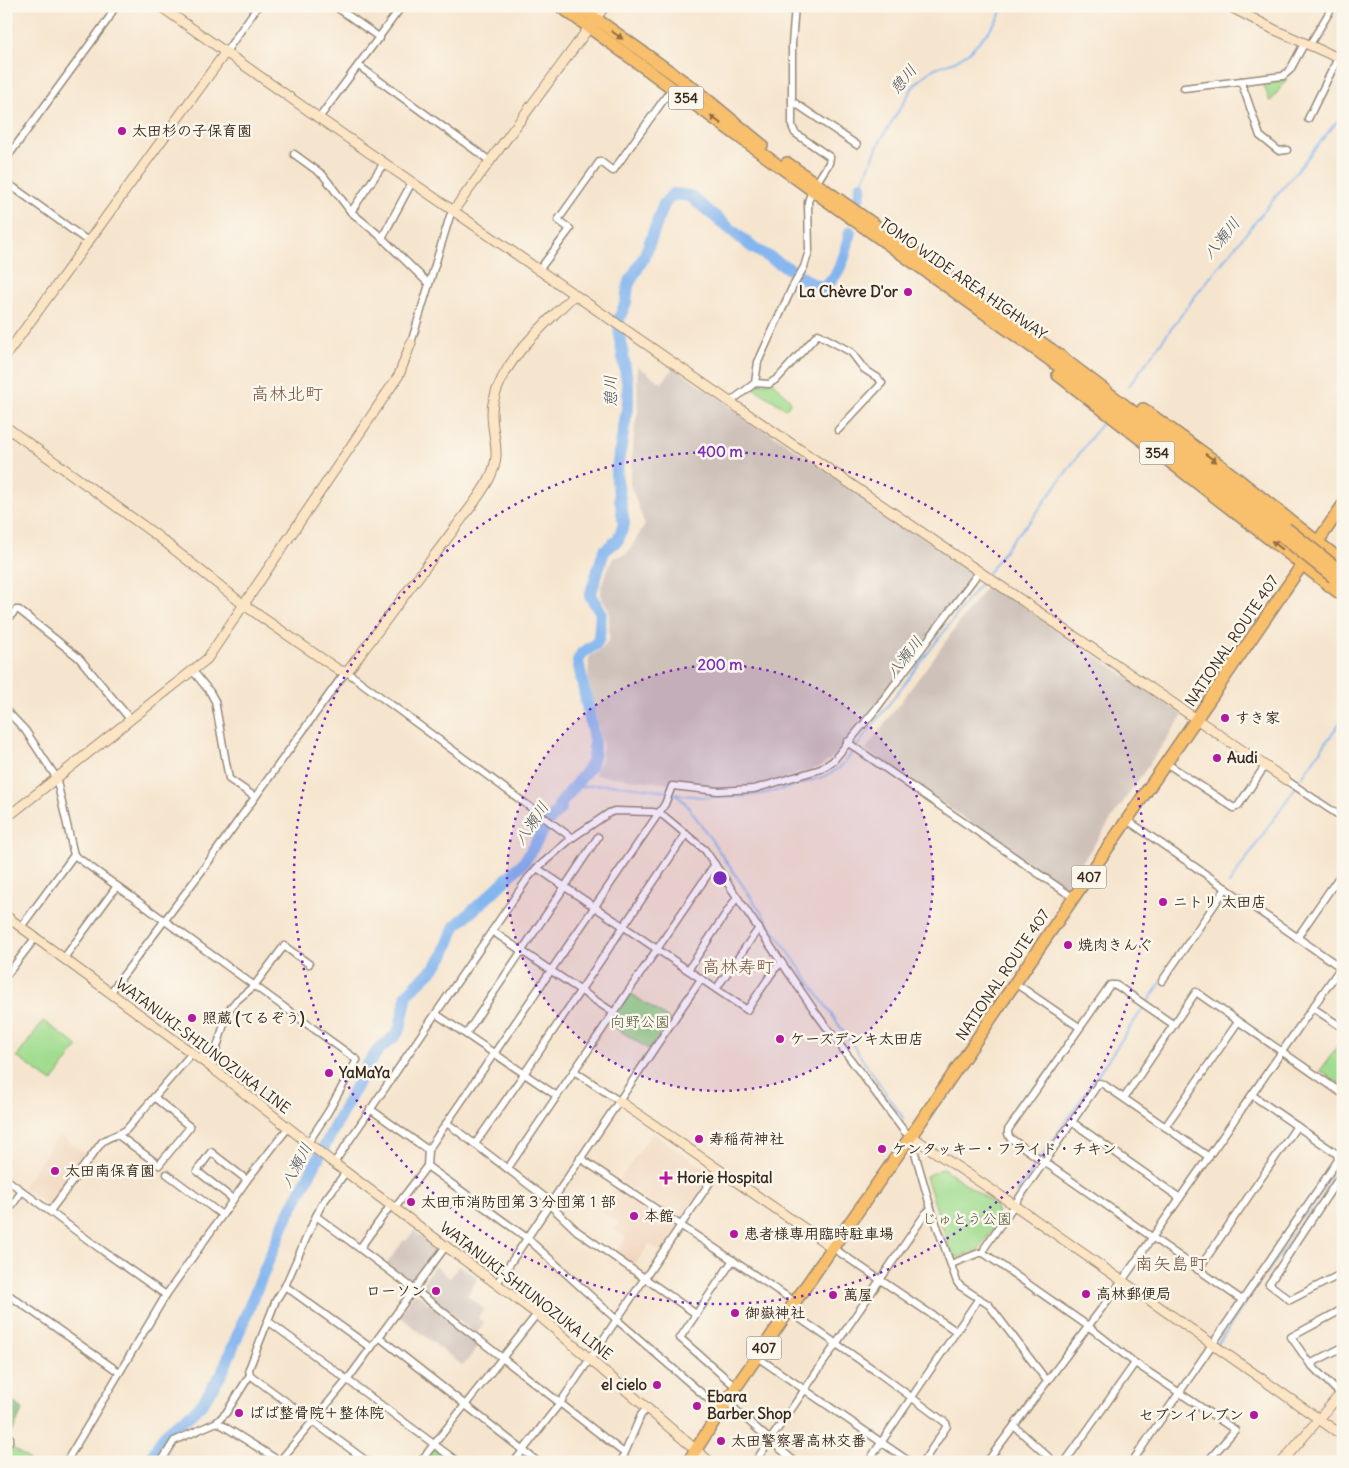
<svg xmlns="http://www.w3.org/2000/svg" width="1349" height="1468" font-family="Delius,'Klee One',sans-serif">
<style>
.built{fill:#f1d5bd}
.industrial{fill:#cec1ba}
.green{fill:#a1dd90;stroke:#6e8457}
.forest{fill:#80bc7a;stroke:#5e734c}
.lines{fill:none;stroke-linecap:round;stroke-linejoin:round}
.stream{stroke:#83b5ef;stroke-width:2}
.river{stroke:#83b5ef;stroke-width:12}
.street-casing{stroke:#988876;stroke-width:9}
.secondary-casing{stroke:#988876;stroke-width:11}
.highway-casing{stroke:#988876;stroke-width:14}
.street{stroke:#fff;stroke-width:6}
.secondary{stroke:#fce5c4;stroke-width:9}
.highway{stroke:#f8bf6c;stroke-width:11}
.highway-bridge-casing{stroke:#988876;stroke-width:14;stroke-linecap:butt}
.highway-bridge{stroke:#f8bf6c;stroke-width:11}
.oneway{fill:#906d41}
.ring{fill:none;stroke:#7b2cbf;stroke-width:2.5;stroke-dasharray:2.5 5}
.poi-dot{fill:#b5179e;stroke:#fbf7ec;stroke-width:2}
.labels{text-anchor:middle;stroke-width:5;stroke-linejoin:round;paint-order:stroke}
.shield{fill:#fbf7ec;stroke:#75685c;stroke-width:1}
.shield-label{font-size:14px;font-weight:bold;fill:#3b2a1e}
.poi-label{font-size:15px;font-weight:bold;fill:#3b2a1e;stroke:#fbf7ec;text-anchor:start}
.street-label{font-size:15px;fill:#3b2a1e;stroke:#fbf7ec}
.park-label{font-size:15px;fill:#54573a;stroke:#fbf7ec}
.water-label{font-size:16px;font-style:italic;fill:#51545d;stroke:#fbf7ec}
.quarter-label{font-size:18px;fill:#724f3d;stroke:#fbf7ec}
.centre{fill:#7b2cbf;stroke:#fbf7ec;stroke-width:2.5}
.ring-label{font-size:15px;text-anchor:middle;font-weight:bold;fill:#7b2cbf;stroke:#fbf7ec;stroke-width:5;stroke-linejoin:round;paint-order:stroke}
</style>
<rect width="100%" height="100%" fill="#fbf7ec"/>
<filter id="ink" filterUnits="userSpaceOnUse"><feTurbulence type="fractalNoise" baseFrequency=".02" numOctaves="2"/><feDisplacementMap in="SourceGraphic" scale="10" xChannelSelector="R" yChannelSelector="G"/><feConvolveMatrix kernelMatrix="1 2 1 2 8 2 1 2 1" color-interpolation-filters="sRGB"/></filter>
<filter id="wash" filterUnits="userSpaceOnUse"><feTurbulence type="fractalNoise" baseFrequency=".0096" numOctaves="4" result="noise"/><feDisplacementMap in="SourceGraphic" scale="20" xChannelSelector="R" yChannelSelector="G"/><feGaussianBlur stdDeviation="1.12" result="paint"/><feColorMatrix in="noise" values="0 0 0 0 0 0 0 0 0 0 0 0 0 0 0 0 0 1.4 0 .05"/><feComposite in="paint" operator="in"/></filter>
<g filter="url(#wash)">
<rect width="100%" height="100%" fill="#f6e5ce"/>
<g class="built">
<polygon points="652,1133 712,1174 681,1221 619,1181"/>
<polygon points="59,1134 88,1156 50,1207 23,1187"/>
<polygon points="616,1186 678,1227 661,1252 649,1244 633,1268 615,1255 626,1238 614,1230 619,1223 600,1210"/>
</g>
<g class="industrial">
<polygon points="637,366 662,383 674,367 976,573 875,708 837,754 820,767 766,784 731,788 706,788 595,775 602,757 603,746 591,696 588,676 589,657 603,648 609,640 609,609 601,598 601,586 613,558 627,554 645,525 630,484 635,424 638,411"/>
<polygon points="989,583 1183,715 1065,887 865,750"/>
<polygon points="414,1231 439,1250 413,1285 386,1265 404,1240 406,1241"/>
<polygon points="459,1265 478,1278 467,1295 484,1309 478,1318 484,1323 476,1334 418,1289 435,1266 450,1278"/>
<polygon points="415,1293 480,1344 463,1366 398,1315"/>
</g>
<g class="green">
<polygon points="1287,79 1270,102 1263,82"/>
<polygon points="772,381 791,401 786,409 751,386"/>
<polygon points="630,993 670,1020 650,1050 610,1024"/>
<polygon points="43,1021 78,1046 52,1082 17,1057"/>
<polygon points="1343,1038 1343,1086 1320,1071"/>
<polygon points="943,1168 996,1205 999,1221 978,1250 954,1259 952,1257 926,1176"/>
<polygon points="6,1443 27,1458 29,1462 6,1462"/>
<polygon points="434,1449 453,1462 424,1462"/>
</g>
<polygon class="forest" points="6,1397 23,1409 12,1433 6,1429"/>
<g class="lines">
<g class="stream">
<polyline points="861,186 879,143 913,87 925,75 935,68 955,61 969,52 989,31 999,17 1002,6"/>
<polyline points="1129,386 1199,291 1343,114"/>
<polyline points="988,573 1013,539 1032,519 1101,424"/>
<polyline points="857,746 984,579"/>
<polyline points="1297,784 1343,718"/>
<path d="M672 793C719 802 756 798 801 784 813 780 826 777 836 770 843 766 849 757 854 750"/>
<polyline points="677,795 688,806 903,1118"/>
<path d="M561 808C565 803 570 794 575 790 593 779 647 788 668 792"/>
<polyline points="1229,884 1295,788"/>
<polyline points="1147,1003 1161,982"/>
<polyline points="1016,1194 1144,1007"/>
<polyline points="1266,1274 1343,1162"/>
<polyline points="1217,1345 1258,1285"/>
</g>
<g class="river">
<polyline points="859,197 861,186"/>
<path d="M149 1462 161 1440 171 1428 195 1411 203 1402 222 1373 284 1223 366 1067 379 1049 395 1036 400 1028 407 994 435 967 444 954 455 926 488 897 525 861 548 822 561 808 559 806 591 765 594 752V739L578 661 582 653 596 644 599 638 601 612 590 596 604 551 618 540 624 524 616 474 628 404V386L620 339 619 319 626 302 628 285 645 255 664 204 673 194 690 196 752 247 793 271 812 284 823 288C841 275 846 253 850 232"/>
</g>
</g>
</g>
<g filter="url(#ink)">
<g class="lines">
<defs>
<g id="street">
<polyline points="335,6 380,38"/>
<polyline points="1309,46 1333,6"/>
<polyline points="225,53 258,6"/>
<polyline points="359,66 490,161"/>
<polyline points="1241,81 1260,136 1279,151 1287,150"/>
<polyline points="1184,88 1283,76 1290,70 1304,44"/>
<polyline points="792,101 857,145"/>
<polyline points="319,118 402,6"/>
<polyline points="1308,119 1338,58"/>
<polyline points="294,154 323,175 351,212"/>
<polyline points="6,159 109,18 115,6"/>
<polyline points="384,163 351,212 379,235 429,284"/>
<polyline points="6,182 89,242"/>
<polyline points="382,238 412,182"/>
<polyline points="539,270 570,229 558,220 600,161 613,171 672,88"/>
<polyline points="411,343 450,216 453,211"/>
<polyline points="755,383 758,362 792,288 804,267 809,251 808,202 812,190 829,163 830,157 795,133 792,126 792,44 795,6"/>
<polyline points="730,402 755,383 769,384 778,378 818,334 851,352 864,369 878,378 882,383 838,430"/>
<polyline points="6,621 16,610 19,610 79,658 130,719"/>
<polyline points="193,671 210,692 215,701 229,779 255,797"/>
<polyline points="6,710 25,730 56,777 74,855 357,1060 328,1112 308,1143"/>
<polyline points="847,742 1074,898"/>
<polyline points="1166,763 1234,808 1238,806 1265,766"/>
<polyline points="1286,780 1343,818"/>
<polyline points="1127,820 1343,969"/>
<polyline points="537,868 747,1010 774,970 781,963"/>
<polyline points="21,927 74,855"/>
<polyline points="492,931 614,1013"/>
<polyline points="1297,938 1343,871"/>
<polyline points="64,958 117,886"/>
<polyline points="688,970 737,897"/>
<polyline points="6,976 36,937"/>
<polyline points="1162,981 1226,888"/>
<polyline points="1015,983 1079,1027"/>
<polyline points="716,989 759,928"/>
<polyline points="110,993 204,868 341,678 347,672 572,838"/>
<polyline points="1313,1008 1343,1028"/>
<polyline points="436,1014 557,1096"/>
<polyline points="1174,1025 1116,985 1110,985 1008,1130 1008,1134 1010,1138 1242,1300"/>
<polyline points="466,1034 598,837"/>
<polyline points="211,1067 228,1011 236,1001 254,986 284,946 309,964"/>
<polyline points="574,1071 619,1101"/>
<polyline points="1124,1098 1196,992 1343,1094"/>
<polyline points="370,1109 428,1150"/>
<polyline points="1072,1122 1180,1198"/>
<polyline points="447,1123 546,1198 553,1208 577,1231 696,1314"/>
<polyline points="1165,1127 1238,1022"/>
<polyline points="118,1135 159,1165 190,1127 154,1097"/>
<polyline points="475,1144 524,1074 686,834"/>
<polyline points="915,1153 931,1209 957,1282 960,1286 989,1305 1044,1377 1048,1380"/>
<polyline points="580,1158 795,1302"/>
<polyline points="334,1163 528,878 537,868 572,838 609,813 614,811 652,812 658,813 664,816 705,850 816,1013 904,1131 911,1136"/>
<polyline points="427,1166 527,1238 617,1320 721,1410"/>
<polyline points="508,1168 715,864"/>
<polyline points="346,1172 322,1204 316,1216 285,1286 276,1300 249,1369 250,1375 368,1462"/>
<polyline points="1343,1172 1269,1284 1290,1300 1343,1273"/>
<polyline points="167,1174 222,1215"/>
<polyline points="6,1179 103,1251 166,1295"/>
<polyline points="233,1199 197,1171 211,1152 247,1180"/>
<polyline points="395,1208 427,1166 428,1150 665,804 672,786 718,791 754,789 821,769 833,761 876,709 979,572"/>
<path d="M50 1211 102 1142C110 1136 118 1135 126 1130L192 1053"/>
<polyline points="6,1214 22,1191"/>
<polyline points="316,1216 414,1289 624,1453"/>
<polyline points="360,1248 391,1205"/>
<polyline points="833,1248 956,1331"/>
<polyline points="983,1253 985,1247 1099,1083 1103,1084 1209,1157"/>
<polyline points="733,1260 680,1338 736,1387"/>
<polyline points="951,1264 979,1253 983,1253 988,1256 1088,1326 1135,1363 1235,1430 1207,1462"/>
<polyline points="1198,1270 1297,1126"/>
<polyline points="497,1283 701,979"/>
<polyline points="285,1286 371,1348"/>
<polyline points="6,1293 119,1372"/>
<polyline points="789,1311 880,1374 946,1423 947,1426 923,1462"/>
<polyline points="268,1321 458,1462"/>
<polyline points="379,1337 538,1462"/>
<polyline points="757,1357 910,1462"/>
<polyline points="1310,1364 1343,1347"/>
<polyline points="1340,1394 1310,1364 1291,1337 1343,1309"/>
<polyline points="727,1402 795,1462"/>
<polyline points="217,1422 281,1462"/>
<polyline points="1014,1426 1054,1462"/>
<polyline points="6,1449 10,1438"/>
<polyline points="66,1462 166,1295 247,1180 288,1128"/>
<polyline points="161,1462 174,1441 217,1422 226,1413 250,1375"/>
<polyline points="279,1462 348,1379 446,1246"/>
<polyline points="420,1462 537,1314"/>
<polyline points="514,1462 560,1403 719,1169"/>
<polyline points="621,1462 641,1415 647,1408"/>
<polyline points="755,1462 926,1213 931,1209"/>
<polyline points="868,1462 979,1298"/>
<polyline points="987,1462 1122,1281 1343,964"/>
<polyline points="1065,1462 1135,1363"/>
<polyline points="1132,1462 1338,1160 1337,1154 1252,1095"/>
</g>
<g id="secondary">
<polyline points="160,6 319,118 730,402 1286,780"/>
<polyline points="1229,6 1275,30 1343,60"/>
<polyline points="453,211 605,6"/>
<polyline points="6,355 225,53"/>
<path d="M6 427 156 535 244 605 318 656 339 670 347 672 473 504C483 490 495 474 496 456 497 439 489 421 493 403 503 358 544 326 574 295"/>
<polyline points="6,818 207,659 399,375 411,343"/>
<polyline points="6,916 211,1067 331,1161 537,1314 710,1462"/>
<polyline points="619,1101 833,1248"/>
<polyline points="911,1136 1007,1200 1343,1436"/>
<polyline points="1282,1462 1343,1391"/>
</g>
<g id="highway">
<polyline points="560,6 812,190 1046,357 1105,400 1280,535"/>
<polyline points="578,6 693,88 762,145"/>
<polyline points="787,163 1052,350 1286,528"/>
<polyline points="1058,375 1343,596"/>
<polyline points="1143,409 1220,465 1343,562"/>
<polyline points="1333,577 1343,584"/>
<polyline points="688,1462 736,1387 851,1221 911,1136 1015,983 1343,505"/>
</g>
</defs>
<use href="#street" class="street-casing"/>
<use href="#secondary" class="secondary-casing"/>
<use href="#highway" class="highway-casing"/>
<use href="#street" class="street"/>
<use href="#secondary" class="secondary"/>
<use href="#highway" class="highway"/>
<defs>
<g id="highway-bridge">
<polyline points="1286,528 1338,569"/>
<polyline points="1280,535 1333,577"/>
</g>
</defs>
<use href="#highway-bridge" class="highway-bridge-casing"/>
<use href="#highway-bridge" class="highway-bridge"/>
</g>
<defs><path id="oneway-solid" d="M-6-.8H1V-3.2L6.5 0L1 3.2V.8H-6Z" transform="scale(1.25)"/></defs>
<g class="oneway">
<use href="#oneway-solid" transform="translate(617 35) rotate(35)"/>
<use href="#oneway-solid" transform="translate(716 120) rotate(-144)"/>
<use href="#oneway-solid" transform="translate(1211 458) rotate(36)"/>
<use href="#oneway-solid" transform="translate(1277 545) rotate(-142)"/>
</g>
</g>
<circle cx="720" cy="878" r="213" fill="#7b2cbf" fill-opacity=".12"/>
<g class="ring">
<circle cx="720" cy="878" r="213"/>
<circle cx="720" cy="878" r="426"/>
</g>
<g class="poi-dot">
<circle cx="122" cy="131" r="5"/>
<circle cx="908" cy="292" r="5"/>
<circle cx="1225" cy="718" r="5"/>
<circle cx="1217" cy="758" r="5"/>
<circle cx="1163" cy="902" r="5"/>
<circle cx="1068" cy="945" r="5"/>
<circle cx="192" cy="1018" r="5"/>
<circle cx="780" cy="1039" r="5"/>
<circle cx="329" cy="1073" r="5"/>
<circle cx="699" cy="1139" r="5"/>
<circle cx="882" cy="1149" r="5"/>
<circle cx="55" cy="1171" r="5"/>
<path d="M663.5 1170.5h5v5h5v5h-5v5h-5v-5h-5v-5h5z"/>
<circle cx="411" cy="1202" r="5"/>
<circle cx="634" cy="1216" r="5"/>
<circle cx="734" cy="1234" r="5"/>
<circle cx="436" cy="1291" r="5"/>
<circle cx="1086" cy="1294" r="5"/>
<circle cx="833" cy="1295" r="5"/>
<circle cx="735" cy="1313" r="5"/>
<circle cx="657" cy="1385" r="5"/>
<circle cx="697" cy="1406" r="5"/>
<circle cx="239" cy="1413" r="5"/>
<circle cx="1254" cy="1415" r="5"/>
<circle cx="721" cy="1441" r="5"/>
</g>
<g class="labels">
<g class="shield">
<rect x="668.5" y="86.5" width="35" height="23" rx="4"/>
<rect x="1139.5" y="441.5" width="35" height="23" rx="4"/>
<rect x="1071.5" y="865.5" width="35" height="23" rx="4"/>
<rect x="746.5" y="1336.5" width="35" height="23" rx="4"/>
</g>
<g class="shield-label">
<text x="686" y="103">354</text>
<text x="1157" y="458">354</text>
<text x="1089" y="882">407</text>
<text x="764" y="1353">407</text>
</g>
<g class="poi-label">
<text x="132" y="136">太田杉の子保育園</text>
<text x="898" y="297" text-anchor="end">La Chèvre D'or</text>
<text x="1235" y="723">すき家</text>
<text x="1227" y="763">Audi</text>
<text x="1173" y="907">ニトリ 太田店</text>
<text x="1078" y="950">焼肉きんぐ</text>
<text x="202" y="1023">照蔵 (てるぞう)</text>
<text x="790" y="1044">ケーズデンキ太田店</text>
<text x="339" y="1078">YaMaYa</text>
<text x="709" y="1144">寿稲荷神社</text>
<text x="892" y="1154">ケンタッキー・フライド・チキン</text>
<text x="65" y="1176">太田南保育園</text>
<text x="677" y="1183">Horie Hospital</text>
<text x="421" y="1207">太田市消防団第３分団第１部</text>
<text x="644" y="1221">本館</text>
<text x="744" y="1239">患者様専用臨時駐車場</text>
<text x="426" y="1296" text-anchor="end">ローソン</text>
<text x="1096" y="1299">高林郵便局</text>
<text x="843" y="1300">萬屋</text>
<text x="745" y="1318">御嶽神社</text>
<text x="647" y="1390" text-anchor="end">el cielo</text>
<text x="707" y="1402">Ebara<tspan x="707" dy="17">Barber Shop</tspan></text>
<text x="249" y="1418">ばば整骨院＋整体院</text>
<text x="1244" y="1420" text-anchor="end">セブンイレブン</text>
<text x="731" y="1446">太田警察署高林交番</text>
</g>
<g class="street-label">
<text transform="translate(963 279) rotate(35)" y="5">TOMO WIDE AREA HIGHWAY</text>
<text transform="translate(1232 641) rotate(-56)" y="5">NATIONAL ROUTE 407</text>
<text transform="translate(1003 975) rotate(-56)" y="5">NATIONAL ROUTE 407</text>
<text transform="translate(203 1046) rotate(37)" y="5">WATANUKI-SHIUNOZUKA LINE</text>
<text transform="translate(526 1291) rotate(38)" y="5">WATANUKI-SHIUNOZUKA LINE</text>
</g>
<g class="park-label">
<text x="640" y="1027">向野公園</text>
<text x="967" y="1224">じゅとう公園</text>
</g>
<g class="water-label">
<text transform="translate(903 79) rotate(-50)" y="6">憩川</text>
<text transform="translate(1221 238) rotate(-51)" y="6">八瀬川</text>
<text transform="translate(610 391) rotate(-91)" y="6">憩川</text>
<text transform="translate(904 657) rotate(-52)" y="6">八瀬川</text>
<text transform="translate(531 823) rotate(-56)" y="6">八瀬川</text>
<text transform="translate(296 1165) rotate(-62)" y="6">八瀬川</text>
</g>
<g class="quarter-label">
<text x="287" y="400">高林北町</text>
<text x="738" y="973">高林寿町</text>
<text x="1171" y="1270">南矢島町</text>
</g>
</g>
<circle cx="720" cy="878" r="8" class="centre"/>
<g class="ring-label">
<text x="720" y="457">400 m</text>
<text x="720" y="670">200 m</text>
</g>
<rect width="1349" height="1468" fill="none" stroke="#fbf7ec" stroke-width="25"/>
</svg>
